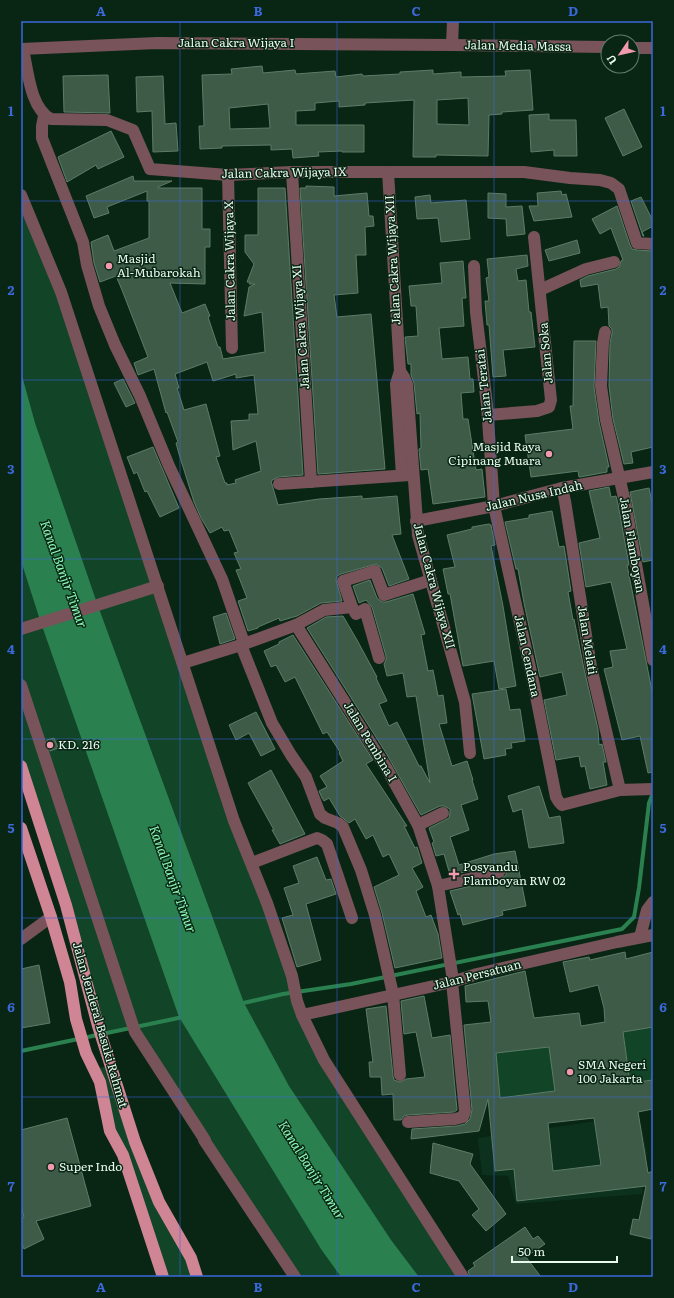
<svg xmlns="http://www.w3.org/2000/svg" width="674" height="1298" font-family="Literata,serif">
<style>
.built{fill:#0c311d}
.green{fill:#124428}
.water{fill:#2b8050}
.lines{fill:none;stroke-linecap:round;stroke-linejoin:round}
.stream{stroke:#2b8050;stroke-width:4}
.building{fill:#3d5b47;stroke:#5d7c67;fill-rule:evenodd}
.minor{stroke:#78535a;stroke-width:12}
.major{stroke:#d08595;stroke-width:12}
.grid{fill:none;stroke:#3b68db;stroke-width:1;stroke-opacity:0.55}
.poi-dot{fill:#f29aad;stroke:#092615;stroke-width:1.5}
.labels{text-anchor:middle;stroke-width:3;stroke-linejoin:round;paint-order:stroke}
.street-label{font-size:12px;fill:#e8f9ed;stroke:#092615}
.poi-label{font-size:12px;fill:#e8f9ed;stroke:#092615;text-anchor:start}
.water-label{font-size:13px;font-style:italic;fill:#8dfbb7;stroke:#092615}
.neatline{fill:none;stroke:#3b68db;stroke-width:1.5}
.grid-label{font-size:13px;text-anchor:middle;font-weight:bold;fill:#3b68db}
</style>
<rect width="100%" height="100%" fill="#092615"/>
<polygon class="built" points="639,1115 647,1153 642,1194 516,1204 508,1176 482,1175 478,1138"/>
<g class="green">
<polygon points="21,195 61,292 302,1015 463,1277 295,1277 132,1028 101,1034 21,766"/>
<polygon points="653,1027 653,1080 630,1083 623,1032"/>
<polygon points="549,1047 555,1091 499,1098 496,1053"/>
<polygon points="110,1066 135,1142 197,1277 163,1277 94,1069"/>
</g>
<polygon class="water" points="21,372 35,423 98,606 244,1003 289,1086 391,1240 419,1277 341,1277 321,1249 179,1017 41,623 21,561"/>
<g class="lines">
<g class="stream">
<polyline points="239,1004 283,994 351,984 622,929 634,917 639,888 649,803 653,793"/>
<polyline points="21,1051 183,1017"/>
</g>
</g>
<g class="building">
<path d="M262 66 263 73 295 70 296 74 335 71 336 77 362 74 363 76 400 74V72L433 70V74L461 72V77L506 76 505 71 530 70 533 110 502 112V114L489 115 488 156 436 155V157H413L414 100 365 103V105L339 107V101L315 103V110L296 111V125H364V152H342V151L318 152 319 156 293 158 292 149 271 150V145L222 146V148L200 149 199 126H204L202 75 232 74 231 69ZM468 98 469 125 437 124V100ZM268 104 270 128 230 129 229 108Z"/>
<polygon points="108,75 110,113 64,112 63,76"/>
<polygon points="163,76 165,124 176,123 178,151 153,152 152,111 137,112 136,77"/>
<polygon points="624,109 642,147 623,156 605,118"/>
<polygon points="549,114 549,120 576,120 577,156 554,156 554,150 531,152 529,115"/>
<polygon points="111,131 124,157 98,169 96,165 67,182 58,157"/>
<path d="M133 176 134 181H172L158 187V188H202V229H210V247H205V284L170 283 182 313 205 304 210 316 208 317 218 347H220L223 359 265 352 262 312 244 316 249 287 255 284H249L250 282H247L254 264 245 252V235H258V188H285L303 475 278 477 271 481 278 505 319 499 362 496V499L397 496 401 534 392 535 409 579 389 586 382 568 376 564 341 574 337 576 336 580 342 601 321 603 297 616 280 621 279 618 258 627V628L248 631 238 601 247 598 236 570 241 569 234 553 238 552 229 530 224 531 222 527 210 533 201 518 194 502 179 454 176 443 178 442 167 412 166 413 154 369 138 375 134 363 148 357 122 290 116 276 100 282 94 263 91 242 108 235 114 251 149 238V201H147V191L107 207 109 213 94 218 86 196ZM207 362 213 381 236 374V378L254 375 258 414H249V420L231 421 233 450 256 441 261 471 235 480 236 483 227 485V483H225L216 457 220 456 206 404 184 410 177 388H179L175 374Z"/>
<polygon points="306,186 334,187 334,196 367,193 369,216 373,216 374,226 365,227 366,255 356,255 358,293 334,295 337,317 371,314 385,469 318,474 300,188 306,188"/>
<polygon points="561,191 562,195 566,194 572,217 534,221 529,206 538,206 537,193"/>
<polygon points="488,193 506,194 506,207 522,206 525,234 507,236 506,219 488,218"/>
<polygon points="430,195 431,203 466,200 470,239 441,242 438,218 417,219 415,197"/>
<polygon points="641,197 653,221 653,226 642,232 644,236 643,236 631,201"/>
<polygon points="617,206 630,245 632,249 637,250 652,251 653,254 653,447 631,452 633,463 624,464 613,419 609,386 610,344 612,333 612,329 609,326 608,307 601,308 598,284 581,287 580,280 588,276 616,269 619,267 621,261 623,260 611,228 600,234 592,219"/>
<polygon points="577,240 580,253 549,261 545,250"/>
<polygon points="527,255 528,266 516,269 518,281 526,280 529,312 531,312 535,347 503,350 506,376 493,377 489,325 487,325 485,301 489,301 486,278 489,277 487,259"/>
<polygon points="463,261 466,298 462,298 464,326 439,328 442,359 468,357 470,379 473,379 474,392 461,393 463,419 468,419 476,470 482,469 485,497 433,504 428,469 421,470 419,449 421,448 420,413 417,414 414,383 411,375 411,364 408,364 405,337 418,336 416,306 411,306 409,286 442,283 440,263"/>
<polygon points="574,341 596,341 594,387 599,422 609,467 607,467 607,472 580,477 579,477 578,471 531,477 525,435 573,429 570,406 573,406"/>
<polygon points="123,379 135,403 126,407 114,383"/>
<polygon points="153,447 179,508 160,517 147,491 145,492 137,472 134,474 127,457"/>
<polygon points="609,487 611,497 616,496 618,504 629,565 627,565 653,696 653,772 648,773 640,736 622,740 604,669 613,667 610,651 627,649 623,632 611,582 586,587 579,543 600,538 589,491"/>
<polygon points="649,488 653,507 653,560 643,562 630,492"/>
<polygon points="552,511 559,547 564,546 571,591 568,592 573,620 574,619 584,669 598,729 599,745 602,744 606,762 603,762 607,785 590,789 585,766 581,767 579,756 556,760 544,700 567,695 562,672 540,677 524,603 518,569 516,569 505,522 529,518 529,515"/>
<polygon points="489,524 491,525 495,545 491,546 503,606 516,686 499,689 494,661 463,666 450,594 448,594 443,569 455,567 447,535 472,529 472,527"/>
<polygon points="370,580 377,598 382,602 386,602 413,594 425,634 421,635 428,671 433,670 438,696 443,695 447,723 439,724 452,766 467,761 473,780 472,780 478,799 461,805 469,830 450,837 459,865 494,854 515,851 526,906 502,911 503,915 463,925 460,914 458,915 450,891 501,879 506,875 506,870 504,867 498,865 450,875 444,854 436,856 432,843 434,842 429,828 449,818 450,813 450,809 444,806 440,806 421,815 386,753 307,628 326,617 343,616 357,640 377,677 376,678 387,701 379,704 389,726 397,722 419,766 421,766 430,783 416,696 407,697 403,673 387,676 384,664 386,660 386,656 372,607 366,600 359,603 353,586"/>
<polygon points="226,613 235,639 220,644 213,617"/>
<polygon points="293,635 373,760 366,764 407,826 404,826 415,848 417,847 422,863 412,868 423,887 416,891 426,917 431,915 438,934 442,958 395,968 382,913 374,887 399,875 389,854 383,857 373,835 366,839 355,819 349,823 340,816 329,798 324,801 322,798 319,791 327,787 320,776 343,761 339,753 340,752 327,732 323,734 295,677 285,682 276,665 271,667 264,651 279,644 279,642"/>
<polygon points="506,689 510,710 520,709 525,741 511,743 512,748 505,749 506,755 484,759 472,694"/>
<polygon points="256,712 275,749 261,756 249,733 236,740 229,725"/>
<polygon points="54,738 58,748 50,751 47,740"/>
<polygon points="271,770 305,834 280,844 272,830 274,830 248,783"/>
<polygon points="539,786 549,818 560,816 564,843 529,848 522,809 513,812 508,796"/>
<polygon points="317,857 326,880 331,879 336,894 306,904 321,960 297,967 282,918 293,915 284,888 299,883 293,866"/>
<path d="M625 952 626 959 653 952V1027L623 1032 630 1083 653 1080V1109L638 1112 648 1173 653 1171V1233L651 1239 630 1234 633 1219 639 1220 646 1186 517 1201 514 1169 495 1171 488 1099 479 1131 411 1139 412 1129 457 1126 465 1124 470 1119 472 1110 464 1025 491 1022 488 1001 466 1002 465 986 525 971 534 1018 579 1013 581 1026 605 1022 604 1008 598 985 570 992 563 962 589 957 590 960ZM549 1047 555 1091 500 1098 496 1053ZM594 1118 601 1165 553 1171 548 1123Z"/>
<polygon points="39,965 50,1023 21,1028 21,969"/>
<polygon points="424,996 432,1038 450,1035 457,1110 454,1112 408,1115 404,1116 401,1120 394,1120 393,1094 382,1095 381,1077 370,1077 369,1062 373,1062 366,1009 386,1006 393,1076 394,1080 400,1082 406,1079 425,1077 416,1032 404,1034 401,1001"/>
<polygon points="67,1118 91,1206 36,1221 44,1239 24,1249 21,1243 21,1219 24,1217 21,1207 21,1130"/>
<polygon points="433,1143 473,1154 470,1164 506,1214 486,1231 472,1215 479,1209 459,1181 430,1173"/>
<polygon points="525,1227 533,1239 538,1236 545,1244 526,1257 541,1277 470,1277 468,1271 475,1266 473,1263"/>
</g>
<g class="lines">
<g class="minor">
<polyline points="452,45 453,21"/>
<polyline points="632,48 653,48"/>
<polyline points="21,49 157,43 452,45 608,47"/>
<path d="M23 49C28 71 30 108 51 119L107 120 133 130 150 169 228 175 292 172H524L570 178 600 180 611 183 619 189 637 243 653 244"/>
<polyline points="44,116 42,126 42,138 83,242 87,265 99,306 115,345 140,396 169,466 222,579 244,643"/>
<polyline points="292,172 311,482"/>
<polyline points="388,172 400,371 396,384 402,475"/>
<polyline points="228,175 232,348"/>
<polyline points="21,195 61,292 234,821 267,903 292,976 297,1001 302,1015 324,1060 463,1277"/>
<polyline points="474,266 476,312 487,405 494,506 533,681 556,797 559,802 562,805 620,790 653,789"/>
<polyline points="540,290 586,269 614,262"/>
<polyline points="605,332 603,343 601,386 606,420 625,502 653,660"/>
<polyline points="400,371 404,377 407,384 418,535 465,702 470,753"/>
<polyline points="488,415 537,411 549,407 551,400 534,237"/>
<polyline points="279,484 410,475"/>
<polyline points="562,488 565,501 591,667 620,790"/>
<polyline points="416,521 494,506 562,488 653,472"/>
<polyline points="352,607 356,614 365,609 379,658"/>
<polyline points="296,625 324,610 352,607 343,581 375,571 384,595 431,580"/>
<polyline points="21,629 158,586"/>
<polyline points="241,645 272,723 291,755 306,777 320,814 325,818 338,823 343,827 361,870 375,915 393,994 400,1075"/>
<polyline points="183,663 241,645 296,625 387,769 418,825 438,886 452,974 452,982 465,1111 463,1117 455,1119 408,1122"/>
<polyline points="21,685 135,1032 205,1140"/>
<polyline points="418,825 443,813"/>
<polyline points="252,863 317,838 322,840 327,844 352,918"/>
<polyline points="438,886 499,872"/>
<polyline points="640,937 647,910 653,902"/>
<polyline points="21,939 51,917"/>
<polyline points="302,1015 452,982 477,974 617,942 653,935"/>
<polyline points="204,1140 295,1277"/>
</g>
<g class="major">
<polyline points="21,766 66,905 98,1026 135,1142 159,1202 191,1258 197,1277"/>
<polyline points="21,828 51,917 70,982 76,1019 86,1053 100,1082 110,1131 123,1155 163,1277"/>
</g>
</g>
<path class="grid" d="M180 21V1277M337 21V1277M494 21V1277M21 201H653M21 380H653M21 559H653M21 739H653M21 918H653M21 1097H653"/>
<g class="poi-dot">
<circle cx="109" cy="266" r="4"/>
<circle cx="549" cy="454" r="4"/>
<circle cx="50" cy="745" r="4"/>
<path d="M452 868h4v4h4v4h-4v4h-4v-4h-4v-4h4z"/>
<circle cx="570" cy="1072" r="4"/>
<circle cx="51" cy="1167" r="4"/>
</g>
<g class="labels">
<g class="street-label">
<text x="236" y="47">Jalan Cakra Wijaya I</text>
<text transform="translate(518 46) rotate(1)" y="4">Jalan Media Massa</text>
<text transform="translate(284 173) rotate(-1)" y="4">Jalan Cakra Wijaya IX</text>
<text transform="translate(393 260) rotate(-93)" y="4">Jalan Cakra Wijaya XII</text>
<text transform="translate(230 261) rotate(-91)" y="4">Jalan Cakra Wijaya X</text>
<text transform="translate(301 327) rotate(-94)" y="4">Jalan Cakra Wijaya XI</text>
<text transform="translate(546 353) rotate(-95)" y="4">Jalan Soka</text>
<text transform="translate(484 386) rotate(-96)" y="4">Jalan Teratai</text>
<text transform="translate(534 496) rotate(-13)" y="4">Jalan Nusa Indah</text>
<text transform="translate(632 545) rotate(80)" y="4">Jalan Flamboyan</text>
<text transform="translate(434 586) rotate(75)" y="4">Jalan Cakra Wijaya XII</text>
<text transform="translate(587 640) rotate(81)" y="4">Jalan Melati</text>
<text transform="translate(527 656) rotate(78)" y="4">Jalan Cendana</text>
<text transform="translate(370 742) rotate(59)" y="4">Jalan Pembina I</text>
<text transform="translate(477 975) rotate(-14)" y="4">Jalan Persatuan</text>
<text transform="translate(100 1025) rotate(74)" y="4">Jalan Jenderal Basuki Rahmat</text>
</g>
<g class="poi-label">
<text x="117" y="263">Masjid<tspan x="117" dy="14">Al-Mubarokah</tspan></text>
<text x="541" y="451" text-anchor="end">Masjid Raya<tspan x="541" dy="14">Cipinang Muara</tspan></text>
<text x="58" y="749">KD. 216</text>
<text x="463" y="871">Posyandu<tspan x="463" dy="14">Flamboyan RW 02</tspan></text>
<text x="578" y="1069">SMA Negeri<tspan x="578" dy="14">100 Jakarta</tspan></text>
<text x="59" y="1171">Super Indo</text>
</g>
<g class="water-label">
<text transform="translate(64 574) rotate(70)" y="5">Kanal Banjir Timur</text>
<text transform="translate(173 879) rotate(70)" y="5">Kanal Banjir Timur</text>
<text transform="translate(312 1170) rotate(58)" y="5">Kanal Banjir Timur</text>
</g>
</g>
<rect width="674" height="1298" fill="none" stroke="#092615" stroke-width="44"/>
<g transform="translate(620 54) rotate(236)"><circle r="19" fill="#092615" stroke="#627a6b"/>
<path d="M0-3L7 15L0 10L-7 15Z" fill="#f29aad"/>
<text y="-6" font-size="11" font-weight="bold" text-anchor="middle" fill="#e8f9ed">U</text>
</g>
<path d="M512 1256v6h105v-6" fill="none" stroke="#e8f9ed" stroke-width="2"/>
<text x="518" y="1256" font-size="12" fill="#e8f9ed" stroke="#092615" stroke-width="3" paint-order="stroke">50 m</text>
<rect x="22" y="22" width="630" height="1254" class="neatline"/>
<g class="grid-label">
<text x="101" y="16">A</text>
<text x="258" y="16">B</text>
<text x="416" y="16">C</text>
<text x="573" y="16">D</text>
<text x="11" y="116">1</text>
<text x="663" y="116">1</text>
<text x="11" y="295">2</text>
<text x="663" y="295">2</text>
<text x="11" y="474">3</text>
<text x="663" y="474">3</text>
<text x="11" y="654">4</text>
<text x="663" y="654">4</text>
<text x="11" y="833">5</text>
<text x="663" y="833">5</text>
<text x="11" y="1012">6</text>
<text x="663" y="1012">6</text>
<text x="11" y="1191">7</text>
<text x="663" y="1191">7</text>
<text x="101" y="1292">A</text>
<text x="258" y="1292">B</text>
<text x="416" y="1292">C</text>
<text x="573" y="1292">D</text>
</g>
</svg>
